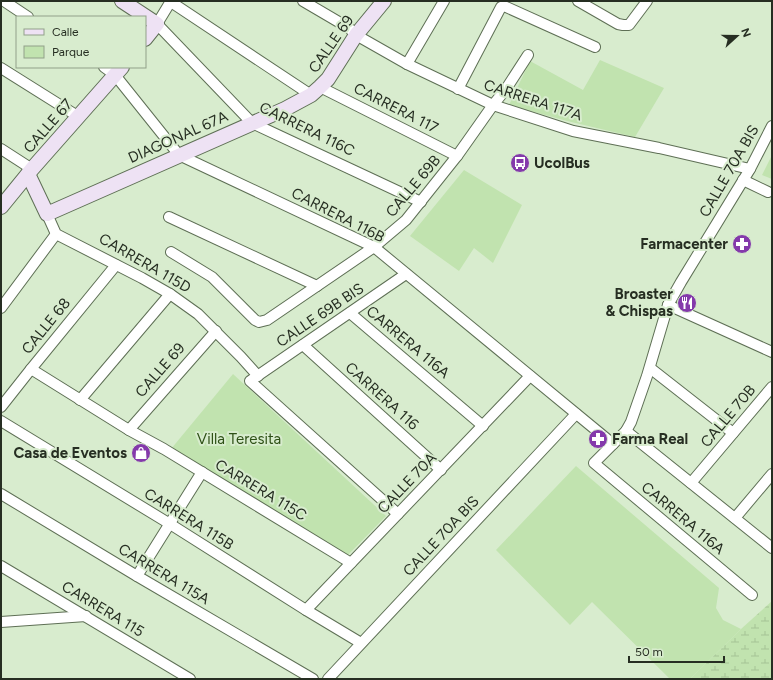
<svg xmlns="http://www.w3.org/2000/svg" width="773" height="680" font-family="Figtree,sans-serif">
<style>
.wetland{fill:url(#wetland-marsh)}
.park{fill:#c1e3af}
.lines{fill:none;stroke-linecap:round;stroke-linejoin:round}
.street-casing{stroke:#5e6f55;stroke-width:12}
.secondary-casing{stroke:#5e6f55;stroke-width:16}
.street{stroke:#fff;stroke-width:10}
.secondary{stroke:#eee2f4;stroke-width:14}
.labels{text-anchor:middle;stroke-width:4;stroke-linejoin:round;paint-order:stroke}
.street-label{font-size:15px;fill:#262e22;stroke:#d8ecce}
.poi-label{font-size:15px;font-weight:bold;fill:#262e22;stroke:#d8ecce;text-anchor:end}
.park-label{font-size:15px;fill:#2e5016;stroke:#d8ecce}
</style>
<defs>
<pattern id="wetland-marsh" width="20" height="14" patternUnits="userSpaceOnUse"><rect width="20" height="14" fill="#c1e3af"/><path d="M1 5h8M5 5V1M11 12h8M15 12V8" fill="none" stroke="#a6c396"/></pattern>
</defs>
<rect width="100%" height="100%" fill="#d8ecce"/>
<polygon class="wetland" points="772,601 772,679 690,679 741,629"/>
<g class="park">
<polygon points="600,60 664,88 635,137 567,121 509,105 530,61 583,90"/>
<polygon points="772,155 772,179 762,175"/>
<polygon points="464,170 522,205 493,263 474,248 459,271 410,236"/>
<polygon points="233,374 386,516 347,556 171,449"/>
<polygon points="576,466 719,588 716,608 723,620 741,629 690,679 670,679 592,602 570,625 496,550"/>
</g>
<g class="lines">
<defs>
<g id="street">
<polyline points="4,1 28,17"/>
<polyline points="171,1 157,24 252,123 421,202"/>
<polyline points="303,1 349,28 356,35 407,64 493,105 573,131 659,148 750,169"/>
<polyline points="578,1 618,24 623,25 629,25 647,1"/>
<polyline points="171,2 311,95"/>
<polyline points="407,64 444,1"/>
<polyline points="104,67 115,75 179,155 374,247 613,444"/>
<polyline points="1,68 79,117"/>
<polyline points="320,87 457,156"/>
<polyline points="458,89 501,7 504,6 595,47"/>
<polyline points="1,149 32,169"/>
<polyline points="743,180 768,192"/>
<polyline points="47,214 56,234 142,278 170,294 198,314 241,357 258,376"/>
<polyline points="169,217 317,286"/>
<polyline points="171,252 212,277 255,320 259,322 267,320 374,247 406,220 457,156 493,105 506,89 528,55"/>
<polyline points="668,305 772,352"/>
<polyline points="1,308 56,234"/>
<polyline points="350,313 483,426"/>
<polyline points="303,345 441,470"/>
<polyline points="650,368 733,433"/>
<polyline points="31,369 129,430 164,449 351,563"/>
<polyline points="80,400 170,294"/>
<polyline points="1,407 31,369 116,265"/>
<polyline points="1,421 170,524 306,610 361,643"/>
<polyline points="129,430 216,331"/>
<polyline points="626,431 772,548"/>
<polyline points="691,483 772,387"/>
<polyline points="1,494 137,576 313,679"/>
<polyline points="398,514 250,381 406,274"/>
<polyline points="735,518 772,474"/>
<polyline points="1,566 190,679"/>
<polyline points="137,576 202,472"/>
<polyline points="752,595 594,463 626,431 631,422 647,376 668,305 681,282 750,169 772,126"/>
<polyline points="306,610 530,376"/>
<polyline points="1,622 86,616"/>
<polyline points="328,679 576,414"/>
</g>
<g id="secondary">
<polyline points="122,1 157,24 145,39"/>
<polyline points="28,174 47,214 285,109 311,95 320,87 328,79 356,35 384,1"/>
<polyline points="1,207 32,169 122,67"/>
</g>
</defs>
<use href="#street" class="street-casing"/>
<use href="#secondary" class="secondary-casing"/>
<use href="#street" class="street"/>
<use href="#secondary" class="secondary"/>
</g>
<defs>
<symbol id="bus-disc" viewBox="-11 -11 22 22"><circle r="9.5" fill="#8439ab" stroke="#d8ecce"/><path d="M-5-6H5V4H4V6H2V4H-2V6H-4V4H-5ZM-3.5-4V0h7V-4ZM-3.5 1.2v1.5H-2V1.2ZM2 1.2v1.5H3.5V1.2Z" fill="#fff"/></symbol>
<symbol id="pharmacy-disc" viewBox="-11 -11 22 22"><circle r="9.5" fill="#8439ab" stroke="#d8ecce"/><path d="M-2-6h4v4h4v4h-4v4h-4v-4h-4v-4h4Z" fill="#fff"/></symbol>
<symbol id="restaurant-disc" viewBox="-11 -11 22 22"><circle r="9.5" fill="#8439ab" stroke="#d8ecce"/><path d="M-5-6h1v4h1v-4h1v4h1v-4h1v5L-1.5 .5V6h-2V.5L-5-1ZM5-6V6H3V1.5H1.5Q1.5-4 5-6Z" fill="#fff"/></symbol>
<symbol id="shop-disc" viewBox="-11 -11 22 22"><circle r="9.5" fill="#8439ab" stroke="#d8ecce"/><path d="M-5-2.5h2.3a2.7 3.5 0 0 1 5.4 0H5L5.5 6h-11ZM-1.5-2.5h3a1.5 2.3 0 0 0-3 0Z" fill="#fff"/></symbol>
</defs>
<g fill-rule="evenodd">
<use href="#bus-disc" x="509" y="152" width="22" height="22"/>
<use href="#pharmacy-disc" x="731" y="233" width="22" height="22"/>
<use href="#restaurant-disc" x="676" y="292" width="22" height="22"/>
<use href="#pharmacy-disc" x="587" y="428" width="22" height="22"/>
<use href="#shop-disc" x="130" y="442" width="22" height="22"/>
</g>
<g class="labels">
<g class="street-label">
<text transform="translate(331 44) rotate(-55)" y="5">CALLE 69</text>
<text transform="translate(533 100) rotate(18)" y="5">CARRERA 117A</text>
<text transform="translate(396 108) rotate(27)" y="5">CARRERA 117</text>
<text transform="translate(48 126) rotate(-49)" y="5">CALLE 67</text>
<text transform="translate(307 129) rotate(26)" y="5">CARRERA 116C</text>
<text transform="translate(178 137) rotate(-24)" y="5">DIAGONAL 67A</text>
<text transform="translate(729 171) rotate(-60)" y="5">CALLE 70A BIS</text>
<text transform="translate(413 186) rotate(-50)" y="5">CALLE 69B</text>
<text transform="translate(338 215) rotate(27)" y="5">CARRERA 116B</text>
<text transform="translate(145 263) rotate(30)" y="5">CARRERA 115D</text>
<text transform="translate(320 315) rotate(-34)" y="5">CALLE 69B BIS</text>
<text transform="translate(46 326) rotate(-51)" y="5">CALLE 68</text>
<text transform="translate(408 342) rotate(40)" y="5">CARRERA 116A</text>
<text transform="translate(160 370) rotate(-49)" y="5">CALLE 69</text>
<text transform="translate(382 396) rotate(42)" y="5">CARRERA 116</text>
<text transform="translate(728 416) rotate(-50)" y="5">CALLE 70B</text>
<text transform="translate(407 483) rotate(-46)" y="5">CALLE 70A</text>
<text transform="translate(261 490) rotate(31)" y="5">CARRERA 115C</text>
<text transform="translate(683 518) rotate(40)" y="5">CARRERA 116A</text>
<text transform="translate(189 519) rotate(32)" y="5">CARRERA 115B</text>
<text transform="translate(441 536) rotate(-47)" y="5">CALLE 70A BIS</text>
<text transform="translate(164 574) rotate(31)" y="5">CARRERA 115A</text>
<text transform="translate(103 609) rotate(31)" y="5">CARRERA 115</text>
</g>
<g class="poi-label">
<text x="534" y="168" text-anchor="start">UcolBus</text>
<text x="728" y="249">Farmacenter</text>
<text x="673" y="299">Broaster<tspan x="673" dy="17">&amp; Chispas</tspan></text>
<text x="612" y="444" text-anchor="start">Farma Real</text>
<text x="127" y="458">Casa de Eventos</text>
</g>
<g class="park-label">
<text x="239" y="444">Villa Teresita</text>
</g>
</g>
<rect width="773" height="680" fill="none" stroke="#262e22" stroke-width="4"/>
<rect x="16" y="16" width="130" height="52" fill="#d8ecce" stroke="#91a089"/>
<rect x="24" y="29" width="20" height="6" fill="#eee2f4" stroke="#91a089"/>
<text x="52" y="36" font-size="12" fill="#262e22">Calle</text>
<rect x="24" y="46" width="20" height="12" fill="#c1e3af" stroke="#91a089"/>
<text x="52" y="56" font-size="12" fill="#262e22">Parque</text>
<g transform="translate(737 36) rotate(69)" stroke="#d8ecce" stroke-width="3" paint-order="stroke">
<path d="M0-3L7 15L0 10L-7 15Z" fill="#262e22"/>
<text y="-6" font-size="11" font-weight="bold" text-anchor="middle" fill="#262e22">N</text>
</g>
<path d="M629 656v6h95v-6" fill="none" stroke="#262e22" stroke-width="2"/>
<text x="635" y="656" font-size="12" fill="#262e22" stroke="#d8ecce" stroke-width="3" paint-order="stroke">50 m</text>
</svg>
